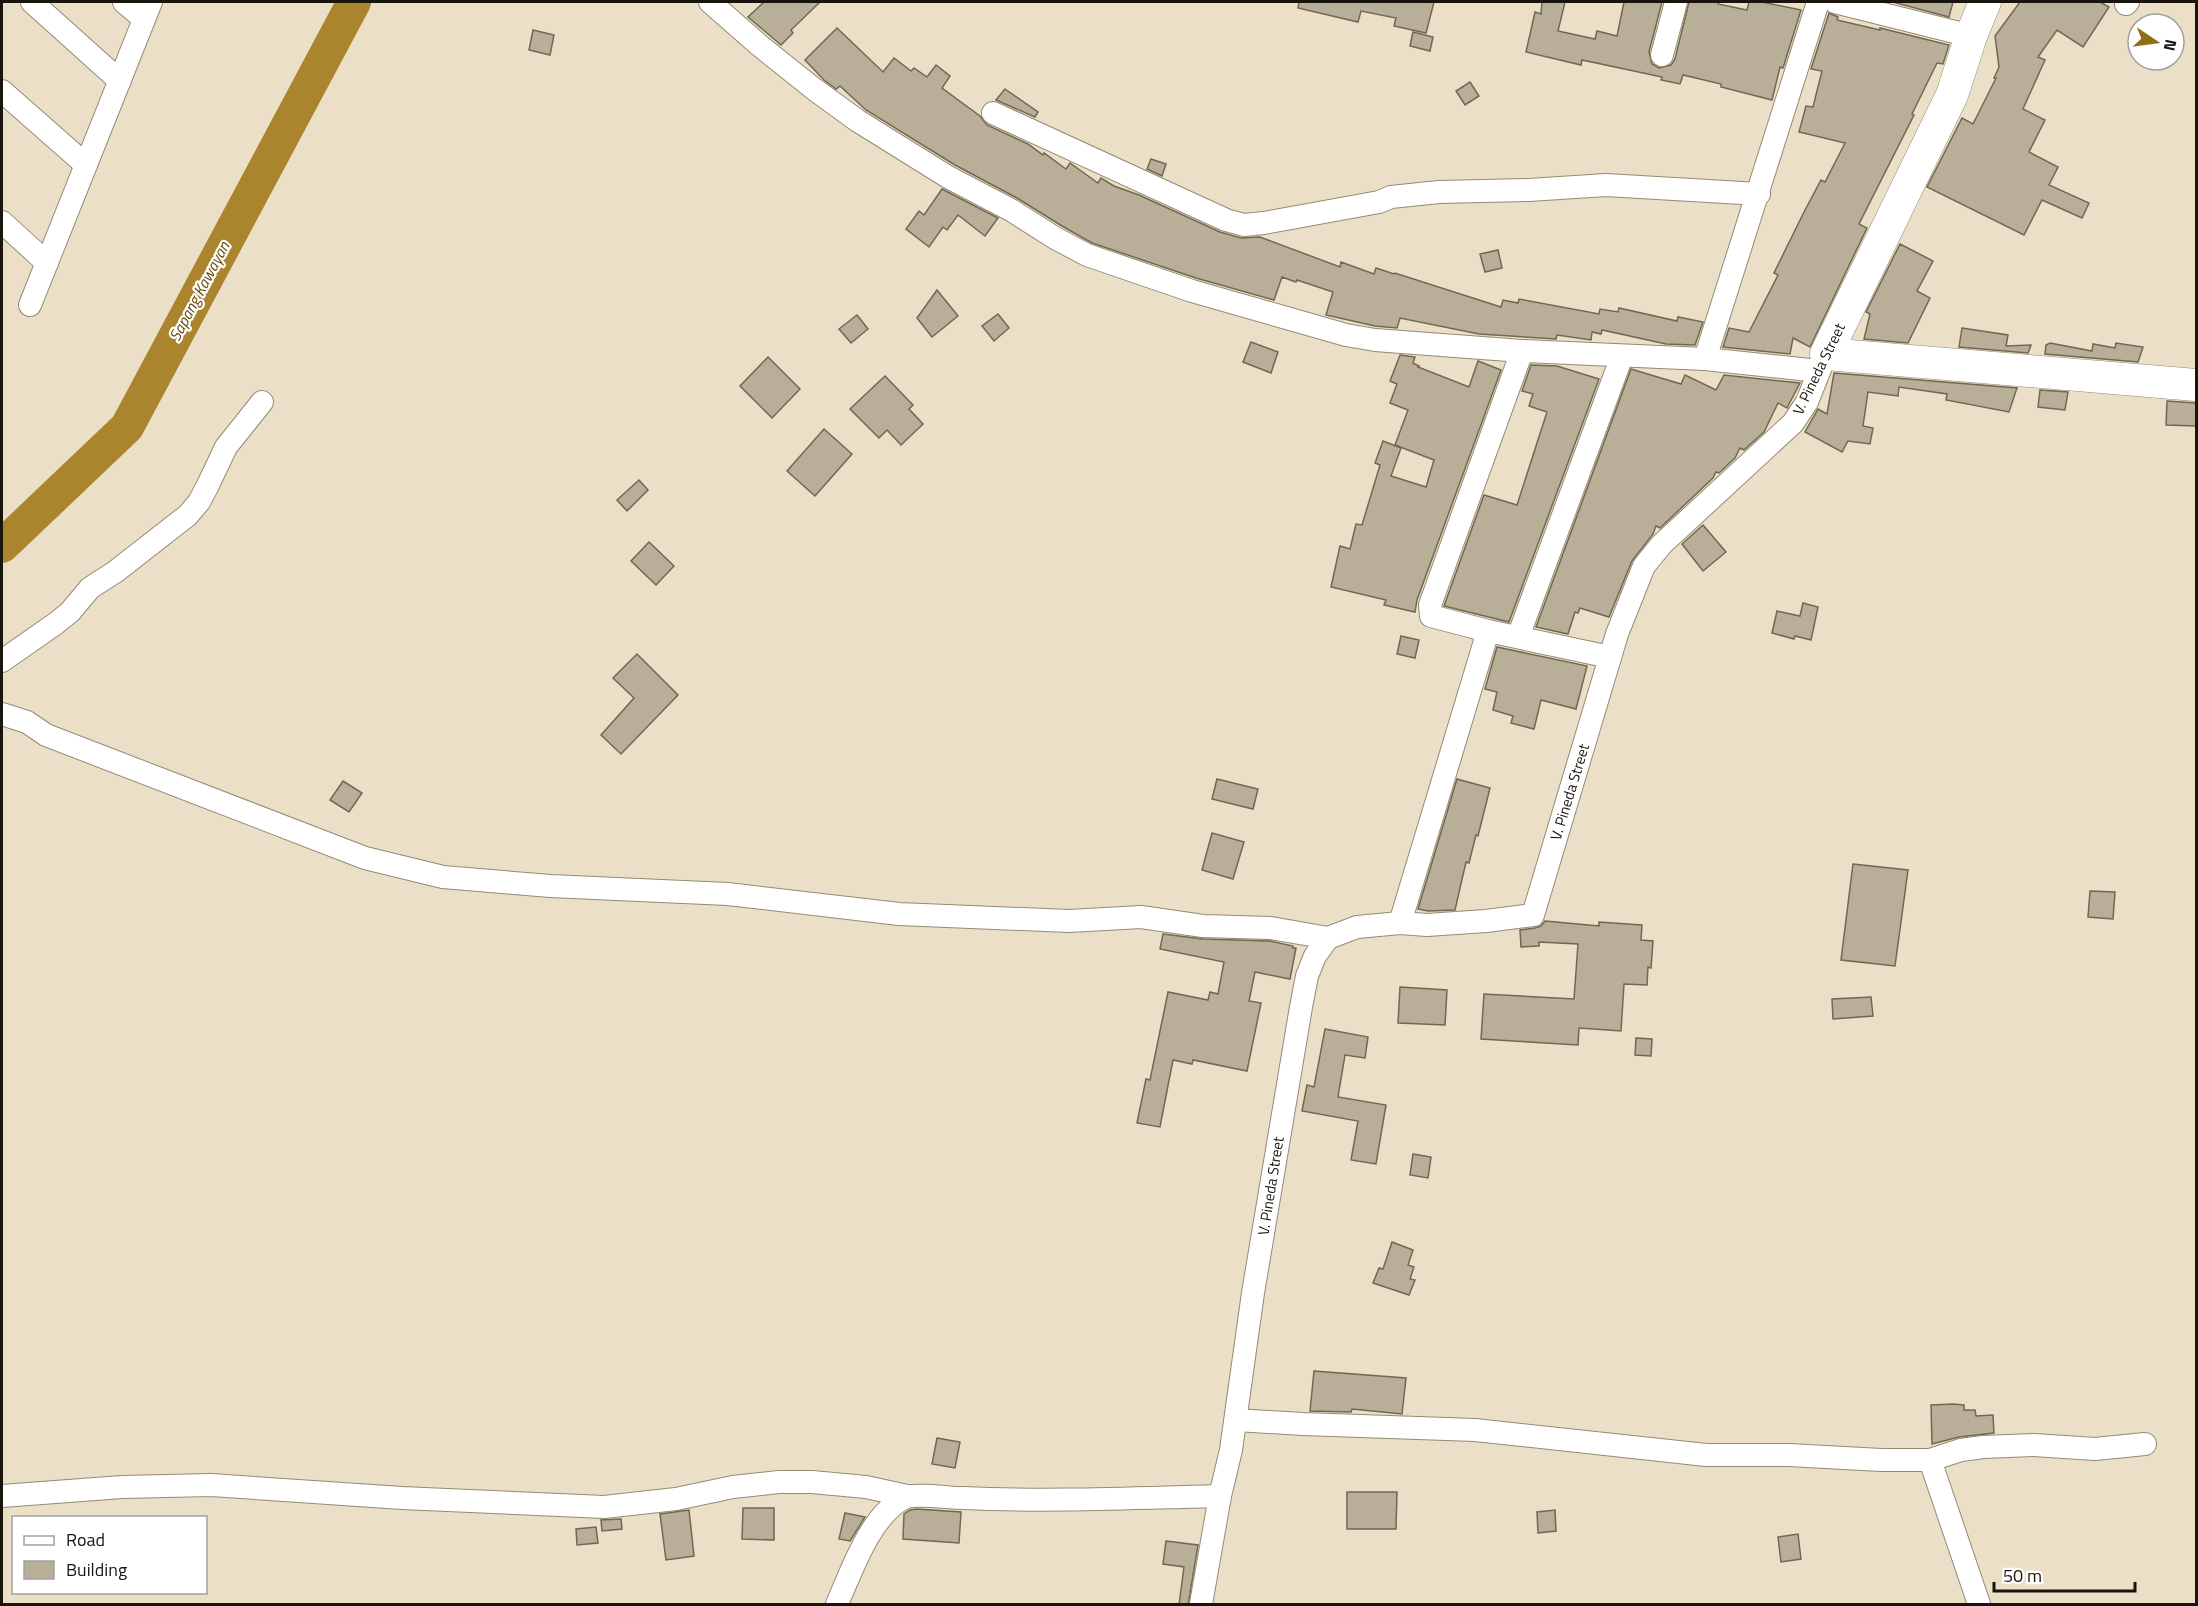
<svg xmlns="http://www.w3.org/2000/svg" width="2198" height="1606" font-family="'Titillium Web',sans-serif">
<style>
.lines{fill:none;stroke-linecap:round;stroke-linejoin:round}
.river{stroke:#ab852d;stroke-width:34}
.building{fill:#b9ae97;stroke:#726852;stroke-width:1.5}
.street-casing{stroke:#958a74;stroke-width:24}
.secondary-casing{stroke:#958a74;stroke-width:33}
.street{stroke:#fff;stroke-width:22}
.secondary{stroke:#fff;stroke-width:32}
.labels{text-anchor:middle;stroke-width:4.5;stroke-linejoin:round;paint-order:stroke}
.street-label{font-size:15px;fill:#19150d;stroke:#fff}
.water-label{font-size:16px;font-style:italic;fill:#644a04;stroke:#fff}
</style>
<rect width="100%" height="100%" fill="#ebdfc7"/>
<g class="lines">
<polyline class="river" points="2,546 127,427 354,2"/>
</g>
<g class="building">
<polygon points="764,2 820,2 791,30 793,33 781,45 748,17"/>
<polygon points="1299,2 1434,2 1426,33 1394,26 1396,18 1361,11 1358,22 1298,8"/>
<polygon points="1542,2 1565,2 1558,31 1595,39 1597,31 1617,36 1624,2 1662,2 1649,52 1652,64 1659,68 1671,65 1675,59 1689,2 1718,2 1718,4 1747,10 1749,2 1762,2 1801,10 1783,68 1780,67 1772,100 1721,87 1721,84 1683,75 1680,84 1661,80 1662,77 1582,60 1581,65 1526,52 1535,12 1541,14"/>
<polygon points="1896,2 1953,2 1949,17 1896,3"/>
<polygon points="2020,2 2100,2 2109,7 2083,47 2057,30 2038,57 2045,60 2023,109 2045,120 2029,152 2058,167 2049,185 2089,203 2082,218 2042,200 2024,235 1927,187 1962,118 1973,124 1996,78 1994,78 1999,67 1995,36"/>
<polygon points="1829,13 1838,17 1837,20 1880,30 1880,28 1949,45 1943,64 1937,63 1912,114 1914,115 1859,224 1867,228 1810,347 1793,338 1790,354 1723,347 1729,328 1749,332 1778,275 1774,273 1804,212 1821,180 1825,182 1845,143 1799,132 1806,106 1813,107 1822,71 1811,69"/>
<polygon points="837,28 883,72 894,58 911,71 914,68 927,77 936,65 950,76 942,88 980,116 987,125 1028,144 1043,155 1044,153 1066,169 1070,163 1098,183 1101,178 1114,186 1139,195 1220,232 1241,238 1260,237 1340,267 1341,262 1374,274 1376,268 1394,274 1395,273 1501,307 1503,300 1518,303 1519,299 1599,314 1600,309 1618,312 1619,308 1677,321 1678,317 1703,322 1695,345 1666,344 1602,330 1601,334 1592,332 1591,340 1557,335 1556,339 1479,334 1400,318 1397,328 1375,326 1326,315 1333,292 1297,280 1296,282 1282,277 1274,300 1196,278 1092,243 1062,226 1017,198 955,165 866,110 840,86 836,89 824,80 805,60"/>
<polygon points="533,30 554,35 550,55 529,50"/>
<polygon points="1413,32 1433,37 1430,51 1410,46"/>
<polygon points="1470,82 1479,96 1465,105 1456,91"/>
<polygon points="1005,89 1038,112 1035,117 996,100"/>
<polygon points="1151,159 1166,164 1162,176 1147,169"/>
<polygon points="942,189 998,218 985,236 958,215 947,230 943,227 929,247 906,229 919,211 924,215"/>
<polygon points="1900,244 1933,261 1917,291 1930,298 1908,343 1864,339 1870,314 1866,312"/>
<polygon points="1498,250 1502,268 1485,272 1480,254"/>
<polygon points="937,290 958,316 932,337 917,318"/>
<polygon points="998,314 1009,328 994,341 982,326"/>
<polygon points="857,315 868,329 851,343 839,329"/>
<polygon points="1962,328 2008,335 2006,346 2031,345 2028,353 1959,347"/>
<polygon points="1251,342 1278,352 1271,373 1243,362"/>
<polygon points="2050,343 2092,351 2093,344 2115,348 2116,343 2143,347 2138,362 2045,354 2046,345"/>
<polygon points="1400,355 1415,357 1413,363 1419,366 1418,367 1469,387 1478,361 1501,370 1417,600 1415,612 1384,605 1386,600 1331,587 1340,546 1350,549 1356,524 1362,525 1380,465 1375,463 1383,441 1401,448 1391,476 1426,487 1434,460 1395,445 1408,410 1390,403 1397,384 1390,381"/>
<polygon points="768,357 800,389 772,418 740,386"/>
<polygon points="1531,365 1557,366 1599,379 1509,622 1444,606 1484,495 1517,505 1547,412 1529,406 1533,394 1522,391"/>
<polygon points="1631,369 1681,384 1685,375 1716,390 1724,375 1800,383 1787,408 1778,403 1764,432 1744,450 1740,448 1735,458 1719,473 1716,472 1713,478 1660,528 1656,526 1653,534 1632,561 1609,617 1580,608 1578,613 1575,612 1568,634 1536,627"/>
<polygon points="1834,373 2017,388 2009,412 1946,400 1947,394 1899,387 1898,396 1868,392 1863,426 1873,428 1870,444 1848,441 1842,452 1805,432 1818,409 1827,414"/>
<polygon points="885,376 913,405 909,409 923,424 901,445 887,430 879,438 850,409"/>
<polygon points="2040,390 2068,392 2065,410 2038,407"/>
<polygon points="2167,401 2196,403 2196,426 2166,425"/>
<polygon points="824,429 852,454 815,496 787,471"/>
<polygon points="639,480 648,490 627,511 617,500"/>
<polygon points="1703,525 1726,552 1703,571 1682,544"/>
<polygon points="649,542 674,566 656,585 631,561"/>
<polygon points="1803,603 1818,607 1811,640 1795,636 1794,639 1772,633 1777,611 1800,616"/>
<polygon points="1401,636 1419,640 1415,658 1397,654"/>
<polygon points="1497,647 1587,666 1576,709 1541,700 1534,729 1511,723 1513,716 1493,710 1497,692 1485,689"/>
<polygon points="637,654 678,695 621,754 601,735 634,698 613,678"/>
<polygon points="1217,779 1258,789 1253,809 1212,799"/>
<polygon points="1457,779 1490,788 1478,836 1476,835 1469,863 1466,862 1455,910 1428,911 1418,909"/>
<polygon points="343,781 362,793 349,812 330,800"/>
<polygon points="1212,833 1244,842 1233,879 1202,870"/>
<polygon points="1853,864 1908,870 1895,966 1841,960"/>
<polygon points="2090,891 2115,892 2113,919 2088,917"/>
<polygon points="1545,921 1599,926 1599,922 1642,925 1641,940 1653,941 1651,968 1648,967 1647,985 1624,984 1621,1031 1579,1028 1578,1045 1481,1039 1484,994 1574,999 1578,944 1539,942 1539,946 1521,947 1520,930 1535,928 1541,926"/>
<polygon points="1163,934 1203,939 1270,941 1293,946 1293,948 1296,948 1290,979 1255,972 1249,1001 1261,1003 1247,1071 1193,1060 1192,1064 1173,1060 1160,1127 1137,1123 1146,1079 1150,1080 1168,992 1208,1000 1210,992 1218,994 1224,962 1160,949"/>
<polygon points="1400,987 1447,990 1445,1025 1398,1023"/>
<polygon points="1871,997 1873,1016 1833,1019 1832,999"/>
<polygon points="1325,1029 1368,1037 1365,1058 1345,1055 1338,1097 1386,1105 1376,1164 1351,1160 1358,1121 1302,1111 1307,1085 1314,1087"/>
<polygon points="1636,1038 1652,1039 1651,1056 1635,1055"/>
<polygon points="1413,1154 1431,1157 1428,1178 1410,1175"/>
<polygon points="1392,1242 1413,1250 1408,1265 1414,1267 1410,1279 1415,1280 1409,1295 1373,1283 1379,1268 1383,1269"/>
<polygon points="1314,1371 1406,1378 1402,1414 1352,1409 1351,1412 1310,1411"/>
<polygon points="1953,1404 1964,1405 1964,1410 1975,1410 1976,1416 1993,1415 1994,1433 1959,1437 1932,1444 1931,1405"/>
<polygon points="937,1438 960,1442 955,1468 932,1464"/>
<polygon points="1347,1492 1397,1492 1396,1529 1347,1529"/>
<polygon points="743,1508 774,1508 774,1540 742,1539"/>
<polygon points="917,1509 961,1512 959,1543 903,1539 904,1514 910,1510"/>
<polygon points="689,1510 694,1556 666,1560 660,1514"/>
<polygon points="1555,1510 1556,1531 1538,1533 1537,1512"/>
<polygon points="845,1513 865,1517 850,1541 839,1539"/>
<polygon points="621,1519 622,1529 602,1531 601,1520"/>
<polygon points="596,1527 598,1543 577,1545 576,1529"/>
<polygon points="1798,1534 1801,1559 1781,1562 1778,1537"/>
<polygon points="1166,1541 1198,1545 1188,1605 1179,1605 1184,1567 1163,1564"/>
</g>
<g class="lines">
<defs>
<g id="street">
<polyline points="32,2 120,81"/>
<polyline points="124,2 144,19"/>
<polyline points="710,2 759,45 814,89 858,121 948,177 1011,210 1055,238 1087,255 1192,291 1346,335 1375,340 1522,351 1705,359 1819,371"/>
<polyline points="1835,2 1971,36"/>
<polyline points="2126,4 2128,2"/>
<polyline points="1662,55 1676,2"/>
<polyline points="2,91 86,165"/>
<polyline points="993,113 1226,220 1244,225 1264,223 1379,202 1391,197 1439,192 1529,190 1606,185 1759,194"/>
<polyline points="2,222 47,263"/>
<polyline points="30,305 151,2"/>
<polyline points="1522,351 1430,605 1431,616 1488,631 1610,657"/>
<polyline points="1705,359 1818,2"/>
<polyline points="1518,637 1622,356"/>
<polyline points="2,661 55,624 70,612 90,588 115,572 188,515 199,502 208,485 226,447 262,402"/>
<polyline points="2,714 27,722 46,735 365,858 443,877 550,886 728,894 899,914 1069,921 1141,917 1203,926 1271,928 1328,938"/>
<polyline points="1400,923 1488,631"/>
<polyline points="1236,1420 1303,1424 1475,1430 1706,1455 1789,1455 1881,1460 1930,1460 1979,1604"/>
<polyline points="1930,1460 1961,1450 1983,1447 2034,1445 2095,1449 2145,1444"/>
<polyline points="2,1496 122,1487 211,1485 402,1498 604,1507 676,1499 733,1487 779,1482 812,1482 866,1487 907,1496"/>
<path d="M837 1604C852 1570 870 1516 904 1498 914 1493 950 1498 963 1498 1049 1502 1134 1498 1220 1496"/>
<polyline points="1201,1604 1220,1496 1231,1450 1253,1293 1301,1007 1307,976 1315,956 1328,938 1357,927 1400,923 1427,925 1486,921 1533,915 1617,634 1644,566 1662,544 1793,423 1807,402 1826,354"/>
</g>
<polyline id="secondary" points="1985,2 1971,36 1952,95 1826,354 2196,385"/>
</defs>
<use href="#street" class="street-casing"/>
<use href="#secondary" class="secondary-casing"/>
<use href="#street" class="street"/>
<use href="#secondary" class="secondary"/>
</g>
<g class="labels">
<g class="street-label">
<text transform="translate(1819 369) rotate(-64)" y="5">V. Pineda Street</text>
<text transform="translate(1570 792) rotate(-73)" y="5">V. Pineda Street</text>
<text transform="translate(1271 1186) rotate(-81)" y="5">V. Pineda Street</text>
</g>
<g class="water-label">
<text transform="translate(199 291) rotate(-62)" y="6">Sapang Kawayan</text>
</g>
</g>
<rect width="2198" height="1606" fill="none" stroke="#19150d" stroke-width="6"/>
<rect x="12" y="1516" width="195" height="78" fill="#ffffff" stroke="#a3a19e" stroke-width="1.5"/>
<rect x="24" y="1536" width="30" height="9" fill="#ffffff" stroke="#a3a19e" stroke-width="1.5"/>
<text x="66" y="1546" font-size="18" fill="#19150d">Road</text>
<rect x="24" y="1561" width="30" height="18" fill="#b9ae97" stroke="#a3a19e" stroke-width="1.5"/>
<text x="66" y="1576" font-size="18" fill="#19150d">Building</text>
<g transform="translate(2156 42) rotate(103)"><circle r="28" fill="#ffffff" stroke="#a3a19e" stroke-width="1.5"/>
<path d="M0-4.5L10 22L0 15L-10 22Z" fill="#916e15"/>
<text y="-9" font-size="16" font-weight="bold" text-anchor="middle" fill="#19150d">N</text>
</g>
<path d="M1994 1582v9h141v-9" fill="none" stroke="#19150d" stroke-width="3"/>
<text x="2003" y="1582" font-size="18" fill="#19150d" stroke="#ffffff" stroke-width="4.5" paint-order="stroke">50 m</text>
</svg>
